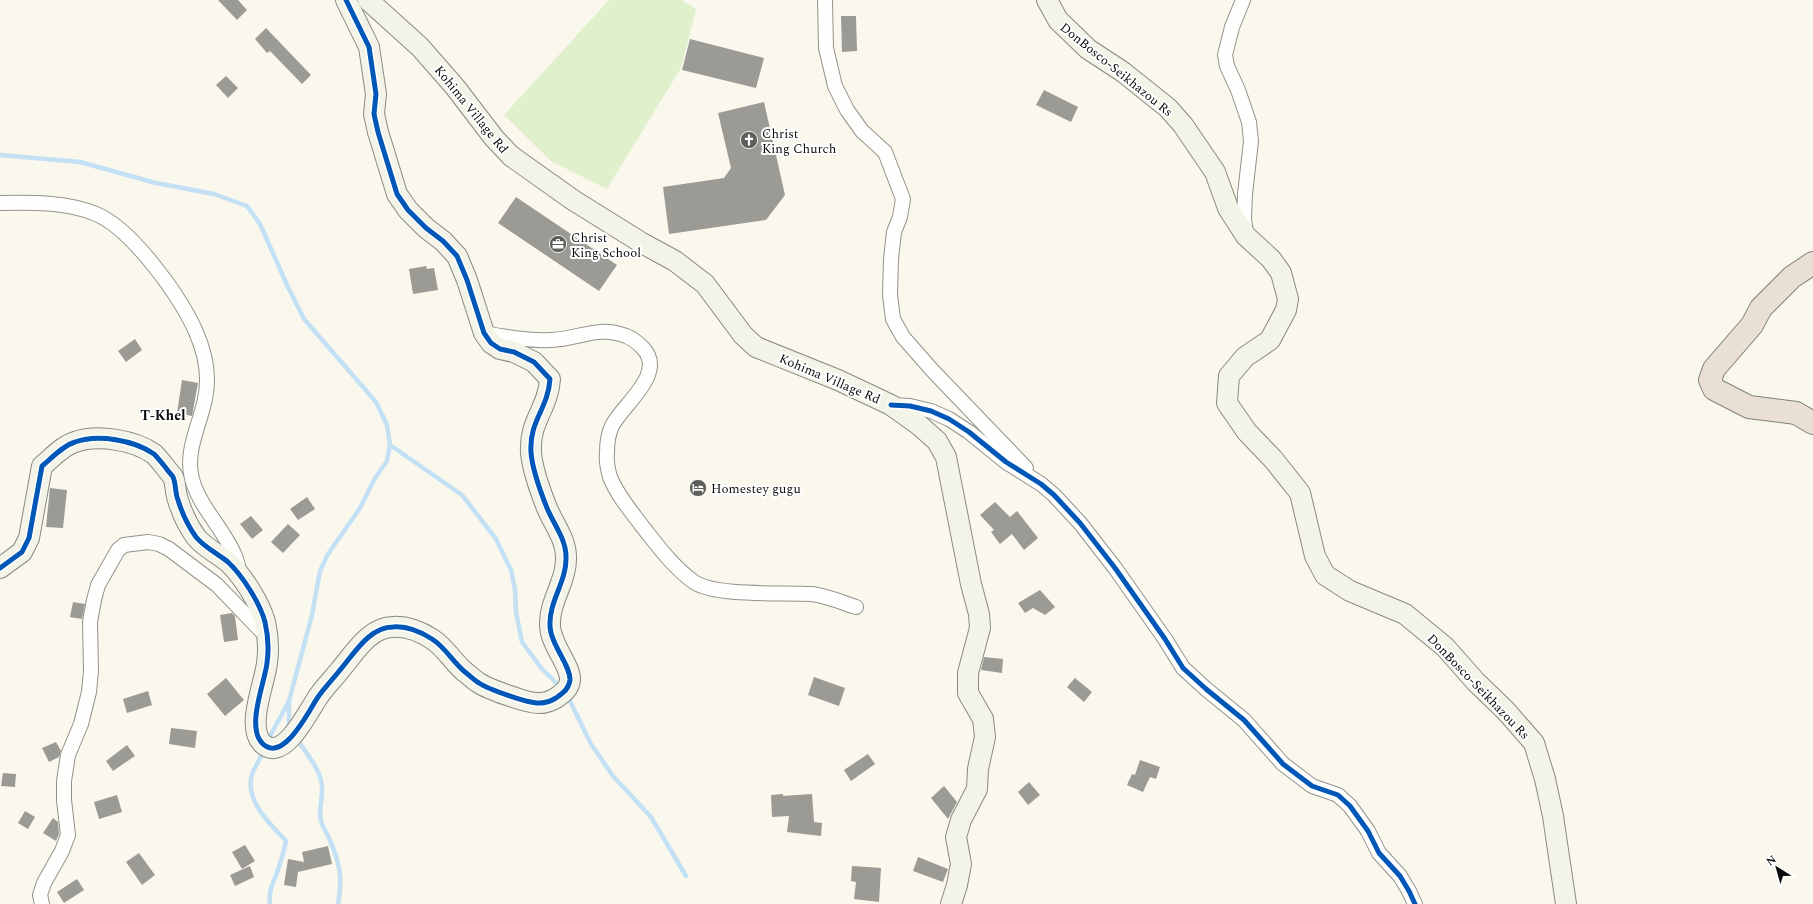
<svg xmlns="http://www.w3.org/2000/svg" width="1813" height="904" font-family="Spectral,serif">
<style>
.green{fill:#e0f0cc}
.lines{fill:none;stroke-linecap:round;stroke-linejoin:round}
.stream{stroke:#c3e0f5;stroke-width:4.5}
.building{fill:#9c9a94}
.street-casing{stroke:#93928d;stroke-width:16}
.secondary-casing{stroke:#898883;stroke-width:22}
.highway-casing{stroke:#807f7a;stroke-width:24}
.street{stroke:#fefefc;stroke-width:14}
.secondary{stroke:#f4f3e7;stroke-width:20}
.highway{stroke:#e9dfd3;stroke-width:22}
.cycleway-casing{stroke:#fff;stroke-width:8}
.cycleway{stroke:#0057b8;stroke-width:5}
.labels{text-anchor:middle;stroke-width:4;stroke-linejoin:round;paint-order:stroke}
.street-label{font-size:13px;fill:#0b0b0b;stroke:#fff}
.poi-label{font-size:13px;fill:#0b0b0b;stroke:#fff;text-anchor:start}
.neighbourhood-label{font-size:14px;font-weight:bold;fill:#0b0b0b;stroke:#fff}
</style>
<rect width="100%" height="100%" fill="#faf8ed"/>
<polygon class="green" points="609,0 682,0 696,9 681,68 607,189 551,161 504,115"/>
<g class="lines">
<g class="stream">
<polyline points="0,155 80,162 156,183 214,194 247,206 260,224 287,285 304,319 376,402 387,425 390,445 387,461 375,478 360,508 328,554 320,571 312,615 289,701 269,738"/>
<polyline points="390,445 462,495 496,539 511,570 515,589 516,612 522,642 542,669 561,688"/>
<polyline points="567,695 591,744 613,776 651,817 686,876"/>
<polyline points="289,702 289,727 290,730"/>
<path d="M297 739C306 754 322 770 322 788 323 801 317 811 322 824 324 829 327 834 329 838 340 863 343 878 338 904"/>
<path d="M262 754C259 761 255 767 252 774 244 800 270 824 286 841 284 850 282 858 279 867 275 880 268 889 270 904"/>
</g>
</g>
<g class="building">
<polygon points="218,0 238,0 247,10 237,20"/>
<polygon points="841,16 856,16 857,51 842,52"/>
<polygon points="266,28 311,75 302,84 270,51 267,53 255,39"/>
<polygon points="690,39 764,58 756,88 682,70"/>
<polygon points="226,76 238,88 228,98 216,85"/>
<polygon points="1044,90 1078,107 1071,122 1036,105"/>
<polygon points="764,102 785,195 766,220 669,234 663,187 724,178 731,168 718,113"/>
<polygon points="516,197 617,265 599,291 498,223"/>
<polygon points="426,266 427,269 434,268 438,290 413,294 409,269"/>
<polygon points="135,339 142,350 126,362 118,351"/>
<polygon points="182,380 198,383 192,416 177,413"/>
<polygon points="50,488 67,490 63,528 46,527"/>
<polygon points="307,497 315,509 298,520 290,509"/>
<polygon points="995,502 1010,517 1017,511 1038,538 1024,550 1012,534 1000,544 991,532 994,530 980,515"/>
<polygon points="251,516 263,530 252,539 240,524"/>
<polygon points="288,524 300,535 283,553 271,542"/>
<polygon points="1040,590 1055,607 1045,615 1033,608 1025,613 1018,603"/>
<polygon points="73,602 85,604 82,619 70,617"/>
<polygon points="232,613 235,616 238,640 224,642 220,615"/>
<polygon points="984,657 1003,659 1002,673 981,670"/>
<polygon points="814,677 845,688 839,706 808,695"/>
<polygon points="226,678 244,700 225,716 207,694"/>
<polygon points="1075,678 1092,692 1084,702 1067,687"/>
<polygon points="148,691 152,705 127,713 123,699"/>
<polygon points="171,728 197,731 195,748 169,744"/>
<polygon points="56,742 61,751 59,757 49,762 42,748"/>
<polygon points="127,745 135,756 113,771 106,761"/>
<polygon points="868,754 875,764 851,781 844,770"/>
<polygon points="1140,760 1160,767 1156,779 1150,777 1143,792 1127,785 1132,774 1135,775"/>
<polygon points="3,773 16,774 15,787 1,786"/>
<polygon points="1029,782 1040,795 1028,805 1018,792"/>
<polygon points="944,786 957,802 948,819 931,798"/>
<polygon points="783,794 783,796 812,794 814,822 822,823 821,836 787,832 789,816 772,817 771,795"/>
<polygon points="117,795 122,812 99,819 94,802"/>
<polygon points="25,811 35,817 28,829 18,823"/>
<polygon points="53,818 58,822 59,834 56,841 43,833"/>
<polygon points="245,845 255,861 242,869 232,852"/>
<polygon points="328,846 332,864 298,872 296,887 284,885 288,859 304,862 302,852"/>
<polygon points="139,853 155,875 142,885 126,862"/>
<polygon points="918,857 948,869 943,882 913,871"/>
<polygon points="250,866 254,877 235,886 230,875"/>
<polygon points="852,866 881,868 879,902 854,899 856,882 851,881"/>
<polygon points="77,879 84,890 64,903 57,892"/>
</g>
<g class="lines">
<defs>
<g id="street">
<polyline points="825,0 826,48 835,86 847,110 862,131 885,152 903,199 900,217 894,232 891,259 890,295 893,319 903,337 932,370 1026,468"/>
<polyline points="1243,0 1232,27 1225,55 1227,66 1238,90 1249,122 1251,141 1245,194 1244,219 1246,234"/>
<path d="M0 203C30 202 68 202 96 214 132 229 180 296 196 332 202 346 207 363 207 379 208 413 183 445 192 479 200 508 224 529 235 556 237 561 238 567 240 573"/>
<path d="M484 333C506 337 528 341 551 340 579 339 598 325 626 336 632 338 638 343 643 348 667 374 622 405 612 426 608 434 607 445 607 453 606 461 608 470 610 477 617 495 631 511 642 526 658 546 673 567 694 582 716 597 784 592 812 594 827 596 841 602 856 607"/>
<polyline points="891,405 910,406 931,411 949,419 969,432 1006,462 1041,484 1054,495 1080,523 1115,568 1165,639 1183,668 1206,689 1244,720 1283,764 1312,786 1338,795 1350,806 1368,831 1379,853 1400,876 1409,891 1415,904"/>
<polyline points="42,904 40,895 44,883 62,851 68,835 64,800 64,781 68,755 81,724 89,692 91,671 90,622 94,600 98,585 118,550 124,545 148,542 159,544 169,549 217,585 267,637"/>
</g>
<g id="secondary">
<polyline points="368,0 420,47 455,87 494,138 511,156 573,200 642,243 675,261 705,284 743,335 756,347 838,380 891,405 919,425 937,441 946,457 971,584 979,614 980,628 968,673 968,693 983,719 985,737 978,769 977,789 961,820 956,837 961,864 957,885 951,904"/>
<polyline points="1047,0 1058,20 1088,49 1123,72 1168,108 1183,125 1215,172 1228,208 1246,236 1271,259 1281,273 1288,299 1286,310 1270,340 1245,357 1229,376 1227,403 1247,432 1273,459 1300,493 1315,556 1325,575 1350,591 1405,614 1445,647 1476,682 1506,711 1534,743 1545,779 1553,816 1566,904"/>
<path d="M0 568 22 552 29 538 42 466C52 458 62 446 75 442 98 434 134 440 154 454 158 458 162 463 166 468 166 469 172 475 173 477 176 483 175 493 178 500 182 513 188 526 196 537 204 547 218 554 228 562 242 575 260 603 265 622 268 635 269 649 267 663 265 682 246 726 262 743 283 765 309 710 318 697 324 688 333 679 340 670 354 654 369 627 393 627 406 626 421 632 432 639 445 647 453 662 465 672 469 675 474 680 479 683 488 689 529 704 540 703 546 703 551 701 556 698 563 693 569 689 570 680 571 666 550 644 550 625 549 601 567 581 566 557 566 539 554 525 547 508 541 493 532 468 531 452 529 421 548 409 550 379L534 362 514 352 500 349 491 343 484 333 467 280 457 256 443 241 426 228 408 210 397 194 378 132 374 114 376 94 369 47 346 0"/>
</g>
<polyline id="highway" points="1813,263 1792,277 1761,308 1752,325 1714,369 1710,380 1714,389 1749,407 1796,413 1813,423"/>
</defs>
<use href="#street" class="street-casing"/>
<use href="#secondary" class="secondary-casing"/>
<use href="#highway" class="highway-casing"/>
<use href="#street" class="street"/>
<use href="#secondary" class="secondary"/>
<use href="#highway" class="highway"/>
<defs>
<g id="cycleway">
<polyline points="891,405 910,406 931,411 949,419 969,432 1006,462 1041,484 1054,495 1080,523 1115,568 1165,639 1183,668 1206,689 1244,720 1283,764 1312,786 1338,795 1350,806 1368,831 1379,853 1400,876 1409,891 1415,904"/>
<path d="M0 568 22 552 29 538 42 466C52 458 62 446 75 442 98 434 134 440 154 454 158 458 162 463 166 468 166 469 172 475 173 477 176 483 175 493 178 500 182 513 188 526 196 537 204 547 218 554 228 562 242 575 260 603 265 622 268 635 269 649 267 663 265 682 246 726 262 743 283 765 309 710 318 697 324 688 333 679 340 670 354 654 369 627 393 627 406 626 421 632 432 639 445 647 453 662 465 672 469 675 474 680 479 683 488 689 529 704 540 703 546 703 551 701 556 698 563 693 569 689 570 680 571 666 550 644 550 625 549 601 567 581 566 557 566 539 554 525 547 508 541 493 532 468 531 452 529 421 548 409 550 379L534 362 514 352 500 349 491 343 484 333 467 280 457 256 443 241 426 228 408 210 397 194 378 132 374 114 376 94 369 47 346 0"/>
</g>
</defs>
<use href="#cycleway" class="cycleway-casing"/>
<use href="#cycleway" class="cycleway"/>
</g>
<defs>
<symbol id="church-disc" viewBox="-11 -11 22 22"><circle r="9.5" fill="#5f5e5a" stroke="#fff"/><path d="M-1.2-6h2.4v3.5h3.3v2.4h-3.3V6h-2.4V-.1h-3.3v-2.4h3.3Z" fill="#fff"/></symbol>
<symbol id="office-disc" viewBox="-11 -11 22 22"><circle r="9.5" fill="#5f5e5a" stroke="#fff"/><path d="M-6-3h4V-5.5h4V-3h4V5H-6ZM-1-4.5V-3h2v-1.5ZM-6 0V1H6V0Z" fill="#fff"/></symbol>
<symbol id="hotel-disc" viewBox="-11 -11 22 22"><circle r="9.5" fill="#5f5e5a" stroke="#fff"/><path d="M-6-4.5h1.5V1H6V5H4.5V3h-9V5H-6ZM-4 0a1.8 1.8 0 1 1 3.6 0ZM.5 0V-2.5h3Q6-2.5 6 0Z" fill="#fff"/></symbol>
</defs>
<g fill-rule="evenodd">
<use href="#church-disc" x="739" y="130" width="20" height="20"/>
<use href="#office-disc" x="548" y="234" width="20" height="20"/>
<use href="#hotel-disc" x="688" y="478" width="20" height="20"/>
</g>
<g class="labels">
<g class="street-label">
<text transform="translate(1117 69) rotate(39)" y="5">DonBosco-Seikhazou Rs</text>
<text transform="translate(472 109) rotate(51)" y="5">Kohima Village Rd</text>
<text transform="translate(830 378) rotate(23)" y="5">Kohima Village Rd</text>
<text transform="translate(1479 686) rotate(46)" y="5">DonBosco-Seikhazou Rs</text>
</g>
<g class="poi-label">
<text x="762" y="138">Christ<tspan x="762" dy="15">King Church</tspan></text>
<text x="571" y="242">Christ<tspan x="571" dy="15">King School</tspan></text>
<text x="711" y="493">Homestey gugu</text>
</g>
<g class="neighbourhood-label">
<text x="163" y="420">T-Khel</text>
</g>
</g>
<g transform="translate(1777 868) rotate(323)" stroke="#ffffff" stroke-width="3" paint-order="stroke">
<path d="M0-3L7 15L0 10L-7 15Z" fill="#0b0b0b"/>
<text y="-6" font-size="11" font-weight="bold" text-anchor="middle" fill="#0b0b0b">N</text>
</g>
</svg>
